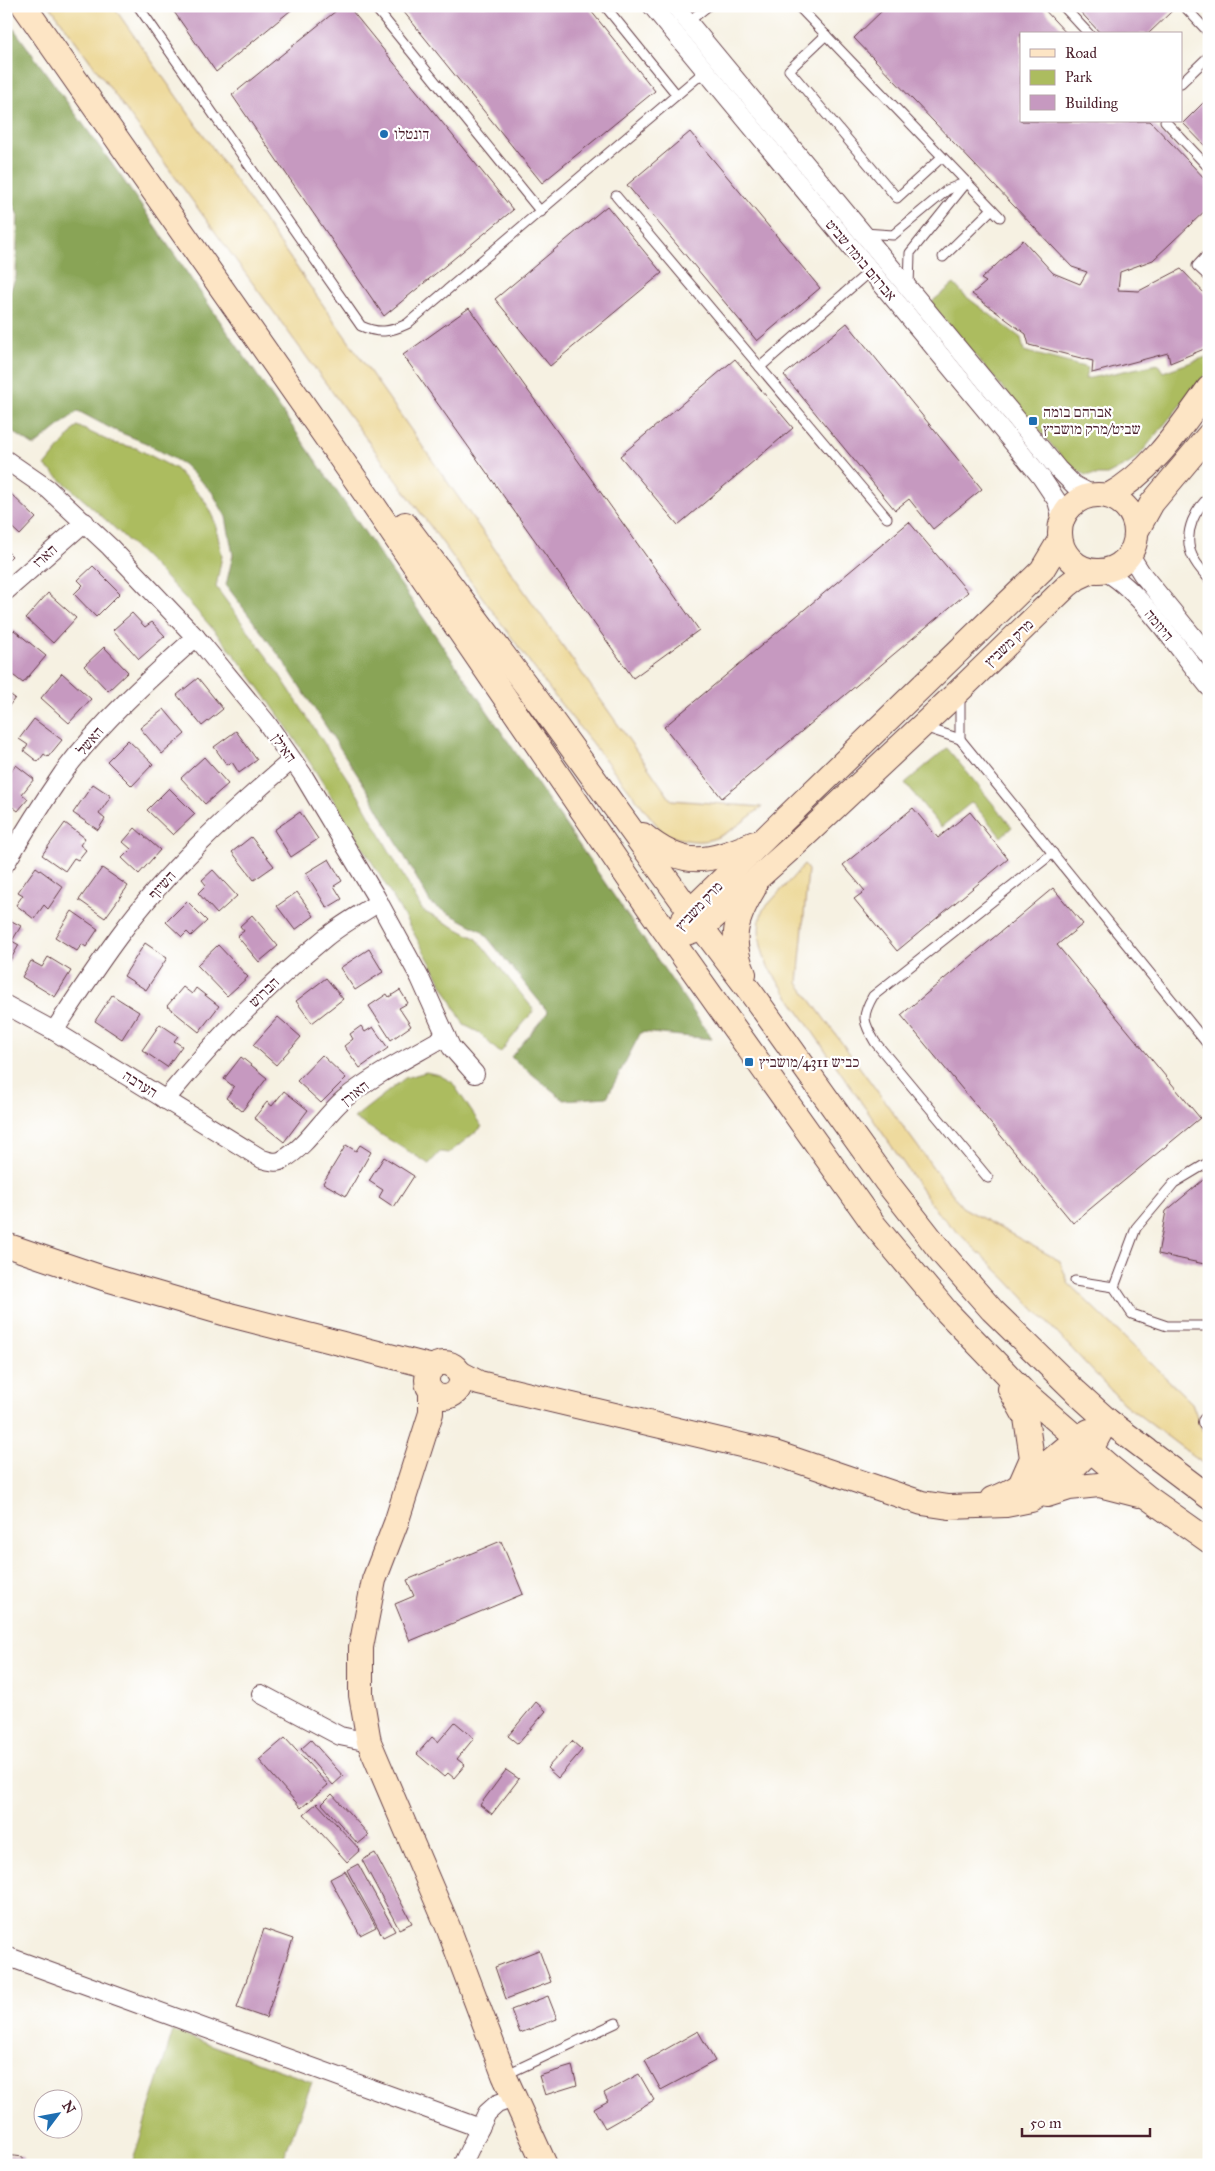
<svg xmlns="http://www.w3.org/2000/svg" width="1215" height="2171" font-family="'IM FELL Great Primer','Frank Ruhl Libre',serif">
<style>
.green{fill:#acbc5f;stroke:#7b6e45}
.forest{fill:#89a456;stroke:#6a6240}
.sand{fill:#eeda9e;stroke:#9c7c64}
.building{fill:#c699c0}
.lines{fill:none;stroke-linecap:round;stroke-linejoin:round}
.lane-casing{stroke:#643e46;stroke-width:11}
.street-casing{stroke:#643e46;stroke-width:20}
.secondary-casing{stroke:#643e46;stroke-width:26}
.lane{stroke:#fff;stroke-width:9}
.street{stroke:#fff;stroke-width:18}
.secondary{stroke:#fde5c5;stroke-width:24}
.poi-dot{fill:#1f6fb2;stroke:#fff;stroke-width:2}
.labels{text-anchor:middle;stroke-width:4.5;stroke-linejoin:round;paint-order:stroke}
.poi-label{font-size:15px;fill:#4a1f2b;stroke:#fff;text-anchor:start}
.street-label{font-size:15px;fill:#4a1f2b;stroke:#fff}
</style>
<rect width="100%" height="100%" fill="#fff"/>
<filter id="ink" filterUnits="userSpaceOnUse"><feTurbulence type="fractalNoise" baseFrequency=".02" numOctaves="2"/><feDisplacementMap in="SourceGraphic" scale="10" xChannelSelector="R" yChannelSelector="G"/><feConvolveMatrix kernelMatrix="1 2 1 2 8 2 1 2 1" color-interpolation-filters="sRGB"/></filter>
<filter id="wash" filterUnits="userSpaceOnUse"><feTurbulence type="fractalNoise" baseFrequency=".0096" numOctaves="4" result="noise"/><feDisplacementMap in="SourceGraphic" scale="20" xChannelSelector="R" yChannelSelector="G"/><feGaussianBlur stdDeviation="1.12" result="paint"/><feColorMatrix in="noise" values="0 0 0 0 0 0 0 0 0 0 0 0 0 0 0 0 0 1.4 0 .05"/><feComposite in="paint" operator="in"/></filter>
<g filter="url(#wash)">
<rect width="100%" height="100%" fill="#f6f1e2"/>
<g class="green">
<polygon points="954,284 964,295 1021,338 1024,351 1088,368 1085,379 1158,364 1163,372 1209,356 1209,370 1137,458 1128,464 1107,475 1085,475 1067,463 930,303"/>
<path d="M77 426 113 443 136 448 176 469 205 501 215 522 222 556 216 587 273 665 358 795 423 911 477 939 534 1010 500 1053 478 1032 464 1025C420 941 372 860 321 780 292 734 262 689 228 647 173 580 110 522 45 466Z"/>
<polygon points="947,748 1012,827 1001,837 972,802 941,827 905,783"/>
<polygon points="426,1072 439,1075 452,1082 482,1127 449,1153 440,1152 429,1164 354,1118 405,1078"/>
<polygon points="173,2031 312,2082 281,2165 132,2164"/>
</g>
<polygon class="forest" points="6,18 120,175 712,1039 641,1032 607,1097 564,1100 511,1057 548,1012 482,931 431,904 368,791 284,662 226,585 233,555 226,517 212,492 183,464 146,443 114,430 78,411 34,446 6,427 6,301 16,277 18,216 6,187"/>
<g class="sand">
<path d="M50 6H113L671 800 762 807C746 819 724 839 703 841 690 842 676 838 664 834L553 694Z"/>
<path d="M804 865 808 870 798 983 962 1207 1060 1261 1068 1283 1192 1403 1202 1430 1209 1435V1468L1123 1403 1007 1280 937 1212 768 967C761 949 755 929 763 910Z"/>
</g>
<g id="blocks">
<g class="building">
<polygon points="170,6 296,6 216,72"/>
<polygon points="342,6 348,6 513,210 384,316 232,95"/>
<polygon points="399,6 587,6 655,91 542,183"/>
<polygon points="887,6 1041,6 1067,34 1021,34 1021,121 1150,121 1209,183 1209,207 1153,260 1120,272 1118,290 1139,291 1181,269 1209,298 1209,347 1170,363 1168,353 1092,373 1093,361 1029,345 1026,334 972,294 986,282 981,279 1023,240 1053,273 1080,284 1087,272 1072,267 854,38"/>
<polygon points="1075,6 1167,6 1172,11 1148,34 1101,34"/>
<polygon points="1209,97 1209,150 1183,123"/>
<polygon points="690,132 820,288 757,341 627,185"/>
<polygon points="607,206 662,273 550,366 495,299"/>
<polygon points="469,308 699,630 633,678 403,355"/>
<polygon points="847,323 982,489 933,529 909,499 895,510 784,375"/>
<polygon points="735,359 793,428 678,525 620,456"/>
<polygon points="9,492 36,518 20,535 6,522 6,494"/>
<polygon points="909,522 968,592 722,798 664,727"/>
<polygon points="6,550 12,556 6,562"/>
<polygon points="93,566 120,593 96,617 74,594 83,585 78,580"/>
<polygon points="48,593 76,618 53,643 26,618"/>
<polygon points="132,613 145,627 152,622 165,636 139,659 113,630"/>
<polygon points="14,630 46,656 23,683 9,672 6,675 6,639"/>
<polygon points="104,647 128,672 108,691 84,666"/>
<polygon points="62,673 91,699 69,723 41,698"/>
<polygon points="198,678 223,709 202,726 177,695"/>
<polygon points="6,692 15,698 6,710"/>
<polygon points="164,709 185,734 162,754 140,728"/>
<polygon points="34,719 62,740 48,757 44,754 38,762 24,751 28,745 19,739"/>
<polygon points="236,731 257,760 239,773 232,762 227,765 214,747"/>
<polygon points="128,740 153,764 132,786 107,761"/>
<polygon points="204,757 228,784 205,804 181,778"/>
<polygon points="16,765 34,779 22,794 28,799 18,811 6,802 6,778"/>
<polygon points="93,784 111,796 99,814 105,819 98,830 73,813"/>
<polygon points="169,788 195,814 173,835 147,810"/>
<polygon points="913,808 938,838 970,812 1008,859 897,951 854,899 865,891 843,865"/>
<polygon points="300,812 318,839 291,857 274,830"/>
<polygon points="65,823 85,838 80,845 86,850 78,860 74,858 65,871 42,855"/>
<polygon points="135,828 160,850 139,874 122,858 131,849 123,842"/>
<polygon points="251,837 274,866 254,880 232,852"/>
<polygon points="329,859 342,881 334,886 342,899 327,908 306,873"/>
<polygon points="36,867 63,887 48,909 44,905 34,919 16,905 23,895 18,892"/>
<polygon points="102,868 128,886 105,918 79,900"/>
<polygon points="213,870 237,896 217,914 198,893 206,885 202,880"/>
<polygon points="1053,888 1083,924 1057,945 1200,1118 1073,1223 901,1015"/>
<polygon points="297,892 314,916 295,930 277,906"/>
<polygon points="187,901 207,921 191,936 187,932 182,937 166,922"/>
<polygon points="72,911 98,929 86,947 82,944 77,951 55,937"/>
<polygon points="252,915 278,946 259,962 237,936 244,931 240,926"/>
<polygon points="8,919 21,926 12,941 19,945 6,967"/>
<polygon points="145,943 167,958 146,990 124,976"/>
<polygon points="218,945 248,977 227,996 197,965"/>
<polygon points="369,949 383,972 355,990 340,968"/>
<polygon points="48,957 71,971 55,997 22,977 31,961 42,967"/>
<polygon points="326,978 343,999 312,1023 296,1001"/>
<polygon points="183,987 192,994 196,988 219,1006 199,1032 167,1006"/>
<polygon points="400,990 408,1003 399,1008 411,1026 391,1040 369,1006 387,994 389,997"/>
<polygon points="112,995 139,1012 122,1039 95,1021"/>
<polygon points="278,1017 301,1037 276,1065 253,1045"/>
<polygon points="160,1024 178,1036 174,1041 182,1046 167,1067 142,1050"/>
<polygon points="361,1026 365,1032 373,1027 388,1048 360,1068 344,1046 353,1039 350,1034"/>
<polygon points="322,1055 346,1078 321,1103 297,1081"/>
<polygon points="241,1057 267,1078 242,1111 226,1098 234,1087 224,1079"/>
<polygon points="284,1091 308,1110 284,1142 254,1118 267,1102 272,1106"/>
<polygon points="346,1145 356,1151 360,1145 371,1152 346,1196 323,1183"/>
<polygon points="384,1157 414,1176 394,1207 379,1197 383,1190 369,1181"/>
<polygon points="1209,1175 1209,1265 1158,1254 1166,1211"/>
<polygon points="501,1541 523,1594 410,1641 395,1604 414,1596 407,1580"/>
<polygon points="536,1702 546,1711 518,1744 508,1736"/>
<polygon points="455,1722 474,1738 457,1759 465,1765 454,1778 448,1773 444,1777 417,1754 432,1737 438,1742"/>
<polygon points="285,1738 328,1785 301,1808 259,1760"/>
<polygon points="311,1740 343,1776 333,1785 301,1749"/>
<polygon points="572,1741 582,1750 558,1778 547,1768"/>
<polygon points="506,1770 519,1779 492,1814 480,1805"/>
<polygon points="332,1794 369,1835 358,1844 322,1804"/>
<polygon points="317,1803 360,1850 347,1862 304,1814"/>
<polygon points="375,1853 412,1923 399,1929 362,1860"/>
<polygon points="358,1864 395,1931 383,1937 347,1870"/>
<polygon points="345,1871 376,1927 360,1935 330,1879"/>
<polygon points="264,1929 293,1939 266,2018 237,2008"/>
<polygon points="539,1950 551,1982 506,1999 495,1967"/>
<polygon points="548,1996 557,2019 520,2033 511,2010"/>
<polygon points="698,2031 715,2061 661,2090 645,2061"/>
<polygon points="572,2066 577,2085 545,2095 539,2076"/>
<polygon points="639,2074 654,2100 605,2128 594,2109 608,2101 604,2093"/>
<polygon points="6,2155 23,2157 23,2165 6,2165"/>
</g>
</g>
</g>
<g filter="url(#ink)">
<use href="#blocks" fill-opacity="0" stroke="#643e46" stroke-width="1"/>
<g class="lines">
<defs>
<g id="lane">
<path d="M138 6 361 326C379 334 390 332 407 324L705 71"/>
<polyline points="374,6 541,212"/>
<polyline points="605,6 677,95"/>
<polyline points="798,6 1000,217"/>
<polyline points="1063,6 1089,34"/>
<polyline points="1184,6 1209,33"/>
<polyline points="688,22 708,6"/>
<polyline points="826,35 789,70 897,198 942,157"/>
<polyline points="1181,83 1209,56"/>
<polyline points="1165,121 1209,168"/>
<polyline points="616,196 887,518"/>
<polyline points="864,233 893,235 947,190 964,183"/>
<polyline points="1209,253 1197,266 1209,277"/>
<polyline points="943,257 992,209"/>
<polyline points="909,287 910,253 967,182"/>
<polyline points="760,367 870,271"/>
<path d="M1209 497C1195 510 1185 530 1190 550 1193 561 1202 571 1209 579"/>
<polyline points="960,697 960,739"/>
<polyline points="924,727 960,739 1209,1046"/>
<path d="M988 1178 875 1042C863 1021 861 1017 873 996L1053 853"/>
<polyline points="1075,1281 1114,1287 1132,1314 1167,1326 1209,1326"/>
<polyline points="1114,1287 1136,1228 1174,1183 1209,1162"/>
<polyline points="505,2075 616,2023"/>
</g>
<g id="street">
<polyline points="652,6 1041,477 1057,501 1062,519"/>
<polyline points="675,6 1058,469 1074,485 1093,495"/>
<polyline points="6,460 48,489 110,547 202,644 266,722 303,775 376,897 420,978 451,1047 475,1074"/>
<polyline points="1130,555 1142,574 1209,656"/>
<path d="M1103 571C1137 585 1184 657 1209 687"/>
<polyline points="6,591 85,522"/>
<path d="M6 863C24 832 43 802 63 773 101 722 149 679 196 637"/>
<path d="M6 1005 54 1031 262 1159C270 1161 277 1164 284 1159 308 1145 323 1117 344 1099 375 1074 412 1056 446 1036"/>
<path d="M54 1031C75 999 96 967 119 936 167 870 230 813 292 760"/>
<path d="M165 1100C214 1041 266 986 325 938 342 924 361 914 379 902"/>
<polyline points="1207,1422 1209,1422"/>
<polyline points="261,1694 340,1736 369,1742"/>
<polyline points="6,1956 480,2128"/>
<polyline points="462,2165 487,2113 497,2104 514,2098"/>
</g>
<g id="secondary">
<polyline points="24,6 372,503 653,914 875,1226 947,1312 1024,1392 1109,1466 1147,1497 1209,1541"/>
<circle cx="1098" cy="533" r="38"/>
<path d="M1108 496C1152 472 1180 428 1209 388"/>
<polyline points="405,524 538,701 702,928 752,994 885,1180 942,1253 992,1310 1076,1392 1107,1420 1209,1497"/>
<polyline points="1136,532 1152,503 1209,435"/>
<path d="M643 835C685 870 708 862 755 843"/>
<polyline points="681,923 690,911 1042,570 1060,540"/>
<polyline points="686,933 702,928 798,842 959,691 1068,585 1077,578 1092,571"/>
<path d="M744 974C729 939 735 920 754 888"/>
<polyline points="6,1245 103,1278 230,1315 433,1367"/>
<circle cx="444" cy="1380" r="17"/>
<polyline points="458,1372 479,1383 775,1453 922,1503 949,1507 1006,1505 1031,1500 1062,1479 1090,1451 1107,1420"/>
<polyline points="1010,1389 1026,1418 1032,1458 1021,1483"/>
<polyline points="431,1391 431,1413 396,1523 374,1580 361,1647 361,1695 369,1742 448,1927 504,2075 545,2165"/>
<polyline points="1047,1495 1069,1488 1099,1485 1138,1495"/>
<path d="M992 1499C1031 1487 1055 1451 1089 1431"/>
</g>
</defs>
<use href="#lane" class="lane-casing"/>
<use href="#street" class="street-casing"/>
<use href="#secondary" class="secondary-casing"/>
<use href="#lane" class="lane"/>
<use href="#street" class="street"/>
<use href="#secondary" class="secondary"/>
</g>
</g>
<g class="poi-dot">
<circle cx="384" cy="134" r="5"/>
<rect x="1028" y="416" width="10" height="10" rx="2.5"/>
<rect x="744" y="1057" width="10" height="10" rx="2.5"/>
</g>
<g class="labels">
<g class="poi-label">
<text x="394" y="139">דונטלו</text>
<text x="1043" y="417">אברהם בומה<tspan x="1043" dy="17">שביט/מרק מושביץ</tspan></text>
<text x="759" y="1067">כביש 4311/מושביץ</text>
</g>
<g class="street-label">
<text transform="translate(861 260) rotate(50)" y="5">אברהם בומה שביט</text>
<text transform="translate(45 556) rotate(-41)" y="5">הארז</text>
<text transform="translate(1159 625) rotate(51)" y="5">היוזמה</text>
<text transform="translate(1009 643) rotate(-44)" y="5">מרק משביץ</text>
<text transform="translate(90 741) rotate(-50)" y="5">האשל</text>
<text transform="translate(284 748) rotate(55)" y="5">האילן</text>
<text transform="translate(162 885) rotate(-48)" y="5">השיזף</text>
<text transform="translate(699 906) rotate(-47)" y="5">מרק משביץ</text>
<text transform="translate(264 992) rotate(-44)" y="5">הברוש</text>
<text transform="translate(140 1084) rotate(32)" y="5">הערבה</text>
<text transform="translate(355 1093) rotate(-38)" y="5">האורן</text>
</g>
</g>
<rect width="1215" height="2171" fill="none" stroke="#fff" stroke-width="25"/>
<rect x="1020" y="32" width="162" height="90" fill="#ffffff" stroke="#b7a5aa"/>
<rect x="1030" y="49" width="25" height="8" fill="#fde5c5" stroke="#b7a5aa"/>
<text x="1065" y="58" font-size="15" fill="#4a1f2b">Road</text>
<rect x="1030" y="70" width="25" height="15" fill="#acbc5f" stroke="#b7a5aa"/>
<text x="1065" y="82" font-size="15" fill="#4a1f2b">Park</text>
<rect x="1030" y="95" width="25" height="15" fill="#c699c0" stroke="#b7a5aa"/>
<text x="1065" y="108" font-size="15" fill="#4a1f2b">Building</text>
<g transform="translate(58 2114) rotate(58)"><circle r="24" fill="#ffffff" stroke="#b7a5aa"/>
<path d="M0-4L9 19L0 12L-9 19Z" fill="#1f6fb2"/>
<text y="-8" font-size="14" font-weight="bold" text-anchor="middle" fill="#4a1f2b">N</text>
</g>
<path d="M1022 2128v8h128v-8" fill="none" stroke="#4a1f2b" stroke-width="2.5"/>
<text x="1030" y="2128" font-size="15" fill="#4a1f2b" stroke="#ffffff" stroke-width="4" paint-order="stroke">50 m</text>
</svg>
